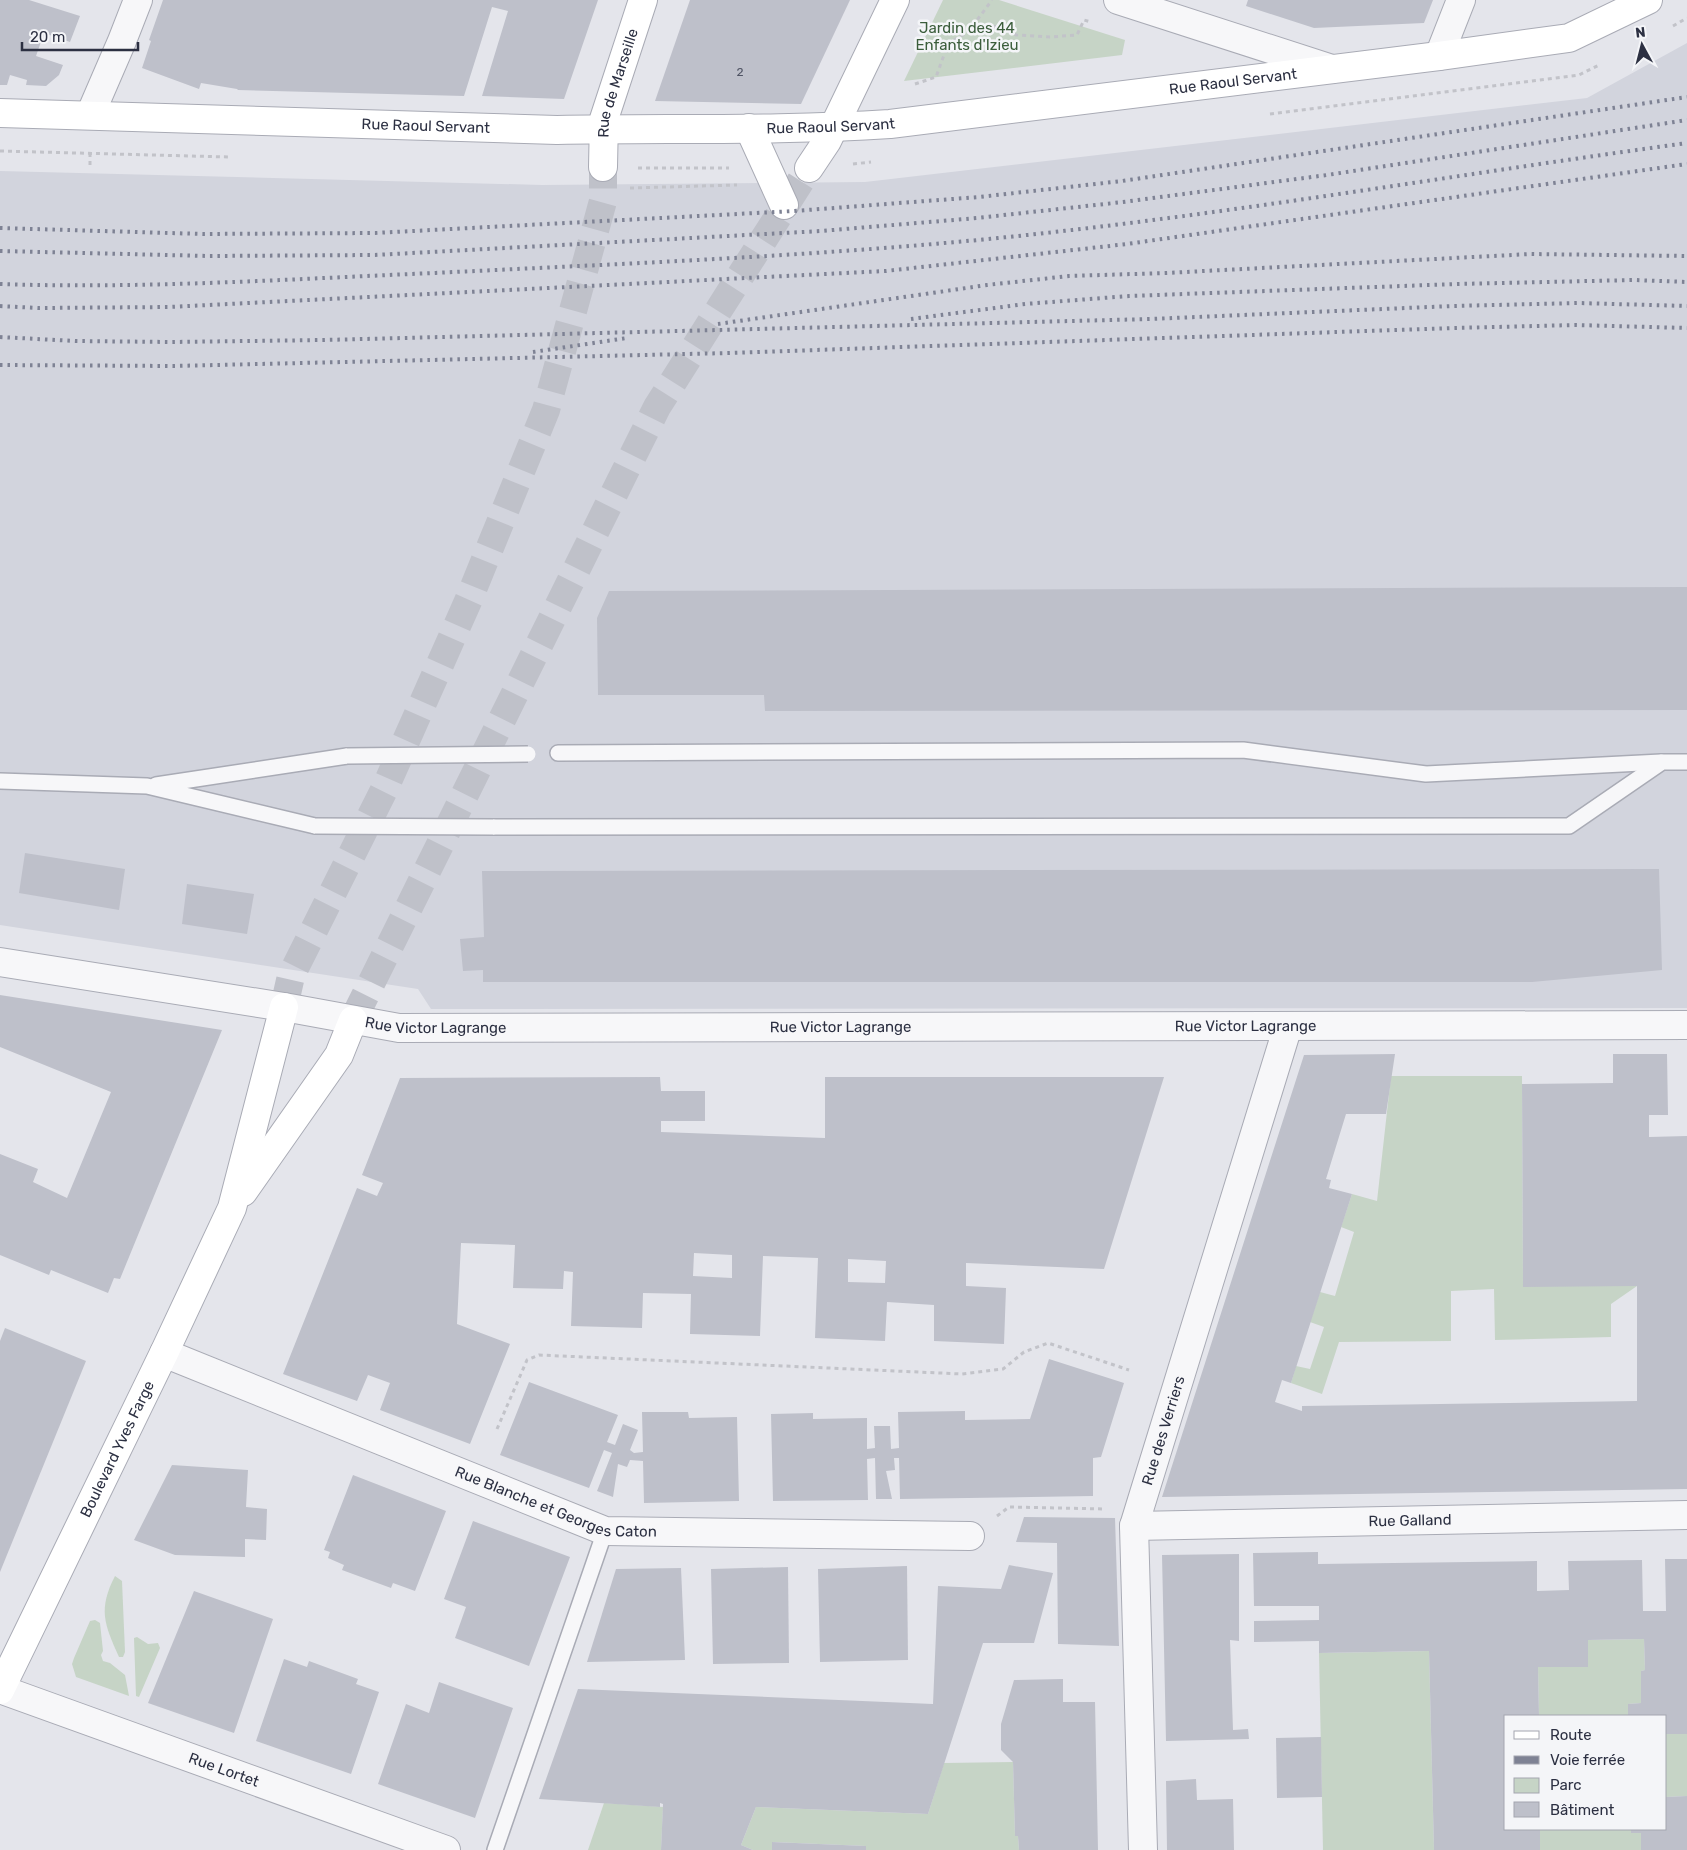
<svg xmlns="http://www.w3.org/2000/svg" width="1687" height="1850" font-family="Rubik,sans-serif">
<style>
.built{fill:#d2d4dd}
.green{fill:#c6d4c6}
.building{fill:#bec0ca;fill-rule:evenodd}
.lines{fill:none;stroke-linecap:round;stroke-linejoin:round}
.secondary-tunnel{stroke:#bfc1c9;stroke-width:28;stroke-dasharray:28 14;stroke-linecap:butt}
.lane-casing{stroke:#a9abb5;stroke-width:18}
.street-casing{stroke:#a9abb5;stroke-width:30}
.secondary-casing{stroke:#a9abb5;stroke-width:30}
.path{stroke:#c2c3c9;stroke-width:3;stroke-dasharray:4 4;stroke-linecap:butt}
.lane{stroke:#f7f7f9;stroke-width:15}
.street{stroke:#f7f7f9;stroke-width:28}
.secondary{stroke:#fff;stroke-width:28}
.rail{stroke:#7e8294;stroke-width:4;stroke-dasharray:2.5 5;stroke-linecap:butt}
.lane-bridge-casing{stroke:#a9abb5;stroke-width:18;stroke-linecap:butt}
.lane-bridge{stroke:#f7f7f9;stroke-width:15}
.labels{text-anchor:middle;stroke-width:5;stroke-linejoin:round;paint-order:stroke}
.number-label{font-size:12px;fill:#505464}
.park-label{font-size:15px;fill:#3b5d3b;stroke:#f4f5f8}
.street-label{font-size:15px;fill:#2c3042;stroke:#f4f5f8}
</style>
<rect width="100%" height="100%" fill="#e4e5eb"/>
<polygon class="built" points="1687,43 1687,1008 431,1009 418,989 0,925 0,171 542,185 865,182 1587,98"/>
<g class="green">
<polygon points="943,0 999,0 1125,40 1122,55 904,81"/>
<polygon points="1391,1076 1522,1076 1523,1286 1637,1286 1611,1304 1611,1337 1495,1340 1494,1289 1451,1291 1451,1341 1339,1342 1322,1394 1291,1383 1296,1366 1310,1369 1324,1327 1310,1322 1320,1292 1335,1296 1354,1232 1341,1227 1352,1194 1377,1201"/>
<path d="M115 1576 122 1581 125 1652 123 1657H119C104 1624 98 1609 115 1576Z"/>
<polygon points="95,1620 100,1623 103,1651 101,1655 103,1661 110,1663 125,1675 129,1696 76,1677 72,1664 74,1658 90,1621"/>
<polygon points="137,1637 148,1644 158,1643 160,1648 139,1697 136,1696 134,1638"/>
<polygon points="1644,1639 1645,1670 1641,1671 1641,1703 1628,1704 1628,1716 1539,1716 1538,1667 1588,1667 1588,1640"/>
<polygon points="1429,1651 1434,1850 1323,1850 1319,1653"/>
<polygon points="1666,1734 1687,1734 1687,1796 1666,1797"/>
<polygon points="1013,1762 1015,1836 1018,1836 1019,1850 866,1850 866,1846 773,1842 772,1850 753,1850 741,1845 756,1807 928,1814 944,1763"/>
<polygon points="604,1803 663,1807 661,1850 588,1850"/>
<polygon points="1540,1829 1631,1829 1631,1833 1641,1833 1641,1850 1540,1850"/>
</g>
<g class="building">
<polygon points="0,0 29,0 80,16 70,42 44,33 36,56 63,65 59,75 46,86 26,85 27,80 10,75 7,85 0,85"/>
<polygon points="163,0 598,0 564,99 482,96 508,11 492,7 464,96 238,90 237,89 201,83 199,89 142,68 151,41 149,40"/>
<polygon points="690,0 850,0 801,104 655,101"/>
<polygon points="1248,0 1433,0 1424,23 1314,28 1246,6"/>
<polygon points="1687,587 1687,710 765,711 764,695 598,695 597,618 609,591"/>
<polygon points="25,853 125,869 119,910 19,893"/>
<polygon points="1659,869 1662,970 1532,982 483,982 483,970 463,971 460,939 484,937 482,871"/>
<polygon points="187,884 254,894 247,934 182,924"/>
<polygon points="0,995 222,1030 120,1279 114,1278 108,1293 51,1270 49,1275 0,1255 0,1154 38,1169 33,1182 67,1198 111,1092 0,1047"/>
<polygon points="1395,1054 1386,1114 1346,1114 1326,1179 1331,1180 1329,1188 1352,1194 1291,1383 1282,1380 1275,1402 1302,1411 1302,1406 1637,1401 1637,1286 1523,1287 1522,1084 1613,1083 1613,1054 1667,1054 1668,1115 1649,1115 1649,1137 1687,1136 1687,1489 1162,1497 1304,1055"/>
<path d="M660 1077 661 1091H705V1121H661V1132L825 1138V1077H1164L1104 1269 966 1263V1286L1006 1288 1004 1344 934 1341V1305L887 1302 885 1341 815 1338 818 1258 763 1256 760 1336 690 1334 691 1294 643 1293 642 1328 571 1326 573 1272 564 1271 563 1289 513 1288 515 1245 461 1243 457 1324 510 1344 470 1444 380 1410 390 1383 368 1375 357 1401 283 1374 357 1188 377 1196 383 1183 362 1175 400 1078ZM694 1253 732 1255V1278L693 1276ZM848 1259 886 1261 885 1283 848 1282Z"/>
<polygon points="5,1328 86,1361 0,1572 0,1341"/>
<polygon points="1049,1359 1124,1383 1101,1457 1093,1458 1093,1496 900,1499 899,1458 894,1458 895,1470 886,1471 892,1499 876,1499 875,1458 867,1459 868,1500 773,1501 771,1414 813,1413 813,1419 867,1418 867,1449 875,1448 874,1426 890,1426 891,1449 899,1448 898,1412 965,1411 965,1420 1030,1419"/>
<polygon points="529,1382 618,1415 607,1442 615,1445 623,1424 638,1430 630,1450 634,1453 643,1452 642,1412 688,1412 689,1418 737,1417 739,1501 644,1503 643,1461 630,1460 627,1467 618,1464 613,1497 597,1491 612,1453 604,1450 589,1488 500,1455"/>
<polygon points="172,1465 248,1470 246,1507 267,1509 266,1540 245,1539 245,1557 175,1555 134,1540"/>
<polygon points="353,1475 446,1511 415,1591 393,1583 391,1588 342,1570 344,1565 328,1558 330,1552 324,1550"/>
<polygon points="1024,1517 1115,1518 1119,1646 1058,1644 1057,1543 1016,1542"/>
<polygon points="473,1521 570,1557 529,1666 455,1638 466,1607 444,1599"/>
<polygon points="1318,1552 1318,1564 1537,1561 1537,1591 1569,1590 1568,1561 1642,1560 1643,1611 1666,1611 1665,1559 1687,1559 1687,1734 1666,1734 1666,1716 1628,1716 1628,1704 1641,1703 1641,1671 1645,1670 1644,1639 1588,1640 1588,1667 1538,1667 1539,1716 1506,1716 1506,1829 1540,1829 1540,1850 1434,1850 1429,1651 1319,1653 1319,1641 1254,1642 1254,1621 1319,1620 1319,1606 1254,1606 1253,1553"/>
<polygon points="1239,1554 1239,1641 1230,1640 1233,1730 1248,1729 1249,1739 1166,1741 1162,1555"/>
<polygon points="1009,1565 1053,1573 1034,1643 983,1643 928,1814 756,1807 741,1845 753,1850 661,1850 663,1804 660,1803 660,1807 539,1799 578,1689 933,1704 938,1586 1001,1589"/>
<polygon points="907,1566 908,1660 820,1662 818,1569"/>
<polygon points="788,1567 789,1663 713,1664 711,1569"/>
<polygon points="681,1568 685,1660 587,1662 616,1569"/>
<polygon points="194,1591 273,1619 234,1733 148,1703"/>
<polygon points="284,1659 307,1667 309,1661 358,1679 356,1684 379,1692 351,1774 256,1741"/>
<polygon points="1063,1679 1063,1702 1095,1702 1098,1850 1019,1850 1018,1836 1015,1836 1013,1762 1001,1750 1001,1724 1014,1680"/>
<polygon points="439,1682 513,1708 475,1818 378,1784 406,1704 429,1713"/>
<polygon points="1321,1737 1322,1797 1277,1798 1276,1738"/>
<polygon points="1196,1779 1197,1800 1233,1799 1234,1850 1167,1850 1166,1781"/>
<polygon points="1687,1796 1687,1850 1641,1850 1641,1833 1631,1833 1631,1829 1666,1829 1666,1797"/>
<polygon points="772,1842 866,1846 866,1850 772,1850"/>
</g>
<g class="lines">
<g class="secondary-tunnel">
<polyline points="284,1007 291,976 385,788 469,599 546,410 603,201 603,167"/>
<polyline points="353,1020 657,407 809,168"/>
</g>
<defs>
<g id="lane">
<polyline points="558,753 1243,750 1426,774 1661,762"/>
<polyline points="0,781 147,786 315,826"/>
<polyline points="156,785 347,756"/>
<polyline points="493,827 1569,826 1662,762 1687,762"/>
<polyline points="495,1850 605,1531"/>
</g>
<g id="street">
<polyline points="1118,0 1332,69"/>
<polyline points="1439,56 1461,0"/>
<polyline points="90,115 122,41 138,0"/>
<path id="s1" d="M0 962 284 1007 399 1028 1687 1025"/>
<path id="s2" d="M164 1353 605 1531 970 1536"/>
<path id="s3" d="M1134 1526 1687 1515"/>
<path id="s4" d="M0 1689 446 1850"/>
<path id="s5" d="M1143 1850 1134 1526 1288 1026"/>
</g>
<g id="secondary">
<path id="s6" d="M0 113 557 130C668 128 779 131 890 124L1439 56 1569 38 1648 0"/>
<polyline points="749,128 784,205"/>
<path id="s7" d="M603 167 604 119 643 0"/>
<polyline points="809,168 827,141 895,0"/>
<polyline points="243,1192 339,1055 353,1020"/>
<path id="s8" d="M0 1690 164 1353 232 1208 284 1007"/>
</g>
</defs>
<use href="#lane" class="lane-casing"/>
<use href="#street" class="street-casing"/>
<use href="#secondary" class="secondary-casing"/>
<g class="path">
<polyline points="1673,26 1687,18"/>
<polyline points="969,31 986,26 1002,27 1016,35 1050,37 1077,35 1084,20 1091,22"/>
<polyline points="915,84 936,77 948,44 969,31 992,0"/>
<polyline points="1270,114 1579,75 1599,65"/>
<polyline points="0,151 229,157"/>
<polyline points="90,153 90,166"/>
<polyline points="853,164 871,162"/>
<polyline points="638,168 729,168"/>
<polyline points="630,188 737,185"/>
<polyline points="497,1429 527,1360 539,1355 962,1374 1003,1369 1024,1352 1048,1343 1129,1370"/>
<polyline points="997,1516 1009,1507 1105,1509"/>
</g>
<use href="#lane" class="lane"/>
<use href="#street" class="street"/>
<use href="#secondary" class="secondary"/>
<g class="rail">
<polyline points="0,228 203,234 375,233 794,211 979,197 1122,181 1687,97"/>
<polyline points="0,251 209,256 375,255 821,231 977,218 1123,202 1327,175 1687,120"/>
<path d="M0 284C145 289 290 279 434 273 616 264 797 257 978 240 1216 217 1451 175 1687 143"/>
<polyline points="0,306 39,308 169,307 886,271 1127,244 1687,164"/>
<polyline points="911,319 1025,304 1129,296 1457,284 1634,280 1687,282"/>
<polyline points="718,324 987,285 1069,276 1166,273 1531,254 1687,256"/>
<polyline points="0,337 75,341 172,342 324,340 1150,319 1453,306 1578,303 1687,306"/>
<polyline points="533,352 627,338"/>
<polyline points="0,365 173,366 729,353 1454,328 1576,325 1687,328"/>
</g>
<defs>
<g id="lane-bridge">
<polyline points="347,756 528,754"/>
<polyline points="315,826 493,827"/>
</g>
</defs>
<use href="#lane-bridge" class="lane-bridge-casing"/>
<use href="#lane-bridge" class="lane-bridge"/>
</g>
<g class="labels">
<g class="number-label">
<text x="740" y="76">2</text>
</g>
<g class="park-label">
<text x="967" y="33">Jardin des 44<tspan x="967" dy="17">Enfants d'Izieu</tspan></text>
</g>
<g class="street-label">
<text dy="5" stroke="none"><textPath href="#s6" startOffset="1236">Rue Raoul Servant</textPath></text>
<text dy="5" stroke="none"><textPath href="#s7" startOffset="86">Rue de Marseille</textPath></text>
<text dy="5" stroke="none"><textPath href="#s6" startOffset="831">Rue Raoul Servant</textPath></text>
<text dy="5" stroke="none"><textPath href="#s6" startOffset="426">Rue Raoul Servant</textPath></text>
<text dy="5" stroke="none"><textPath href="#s1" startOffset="441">Rue Victor Lagrange</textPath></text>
<text dy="5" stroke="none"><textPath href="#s1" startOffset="1251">Rue Victor Lagrange</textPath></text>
<text dy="5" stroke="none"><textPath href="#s1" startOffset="846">Rue Victor Lagrange</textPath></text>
<text dy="5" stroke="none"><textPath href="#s5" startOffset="424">Rue des Verriers</textPath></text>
<text dy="5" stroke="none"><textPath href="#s8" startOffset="268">Boulevard Yves Farge</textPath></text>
<text dy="5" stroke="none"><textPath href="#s2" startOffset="421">Rue Blanche et Georges Caton</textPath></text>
<text dy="5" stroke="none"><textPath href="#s3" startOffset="276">Rue Galland</textPath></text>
<text dy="5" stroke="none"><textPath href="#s4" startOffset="238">Rue Lortet</textPath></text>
</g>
</g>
<rect x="1504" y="1715" width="162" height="115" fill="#f4f5f8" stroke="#a4a6af"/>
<rect x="1514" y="1731" width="25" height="8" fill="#ffffff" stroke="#a4a6af"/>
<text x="1550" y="1740" font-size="15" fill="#2c3042">Route</text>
<rect x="1514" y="1756" width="25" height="8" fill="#7e8294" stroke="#a4a6af"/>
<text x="1550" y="1765" font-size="15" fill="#2c3042">Voie ferrée</text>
<rect x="1514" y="1778" width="25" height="15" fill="#c6d4c6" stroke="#a4a6af"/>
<text x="1550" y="1790" font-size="15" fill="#2c3042">Parc</text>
<rect x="1514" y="1802" width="25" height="15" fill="#bec0ca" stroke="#a4a6af"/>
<text x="1550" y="1815" font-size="15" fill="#2c3042">Bâtiment</text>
<g transform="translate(1642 45) rotate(353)" stroke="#f4f5f8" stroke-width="4" paint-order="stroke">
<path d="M0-4L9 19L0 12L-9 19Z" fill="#2c3042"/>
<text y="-8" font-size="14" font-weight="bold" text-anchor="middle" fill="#2c3042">N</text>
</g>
<path d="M22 42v8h116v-8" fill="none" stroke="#2c3042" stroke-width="2.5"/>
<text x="30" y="42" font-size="15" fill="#2c3042" stroke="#f4f5f8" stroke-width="4" paint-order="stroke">20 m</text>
</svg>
